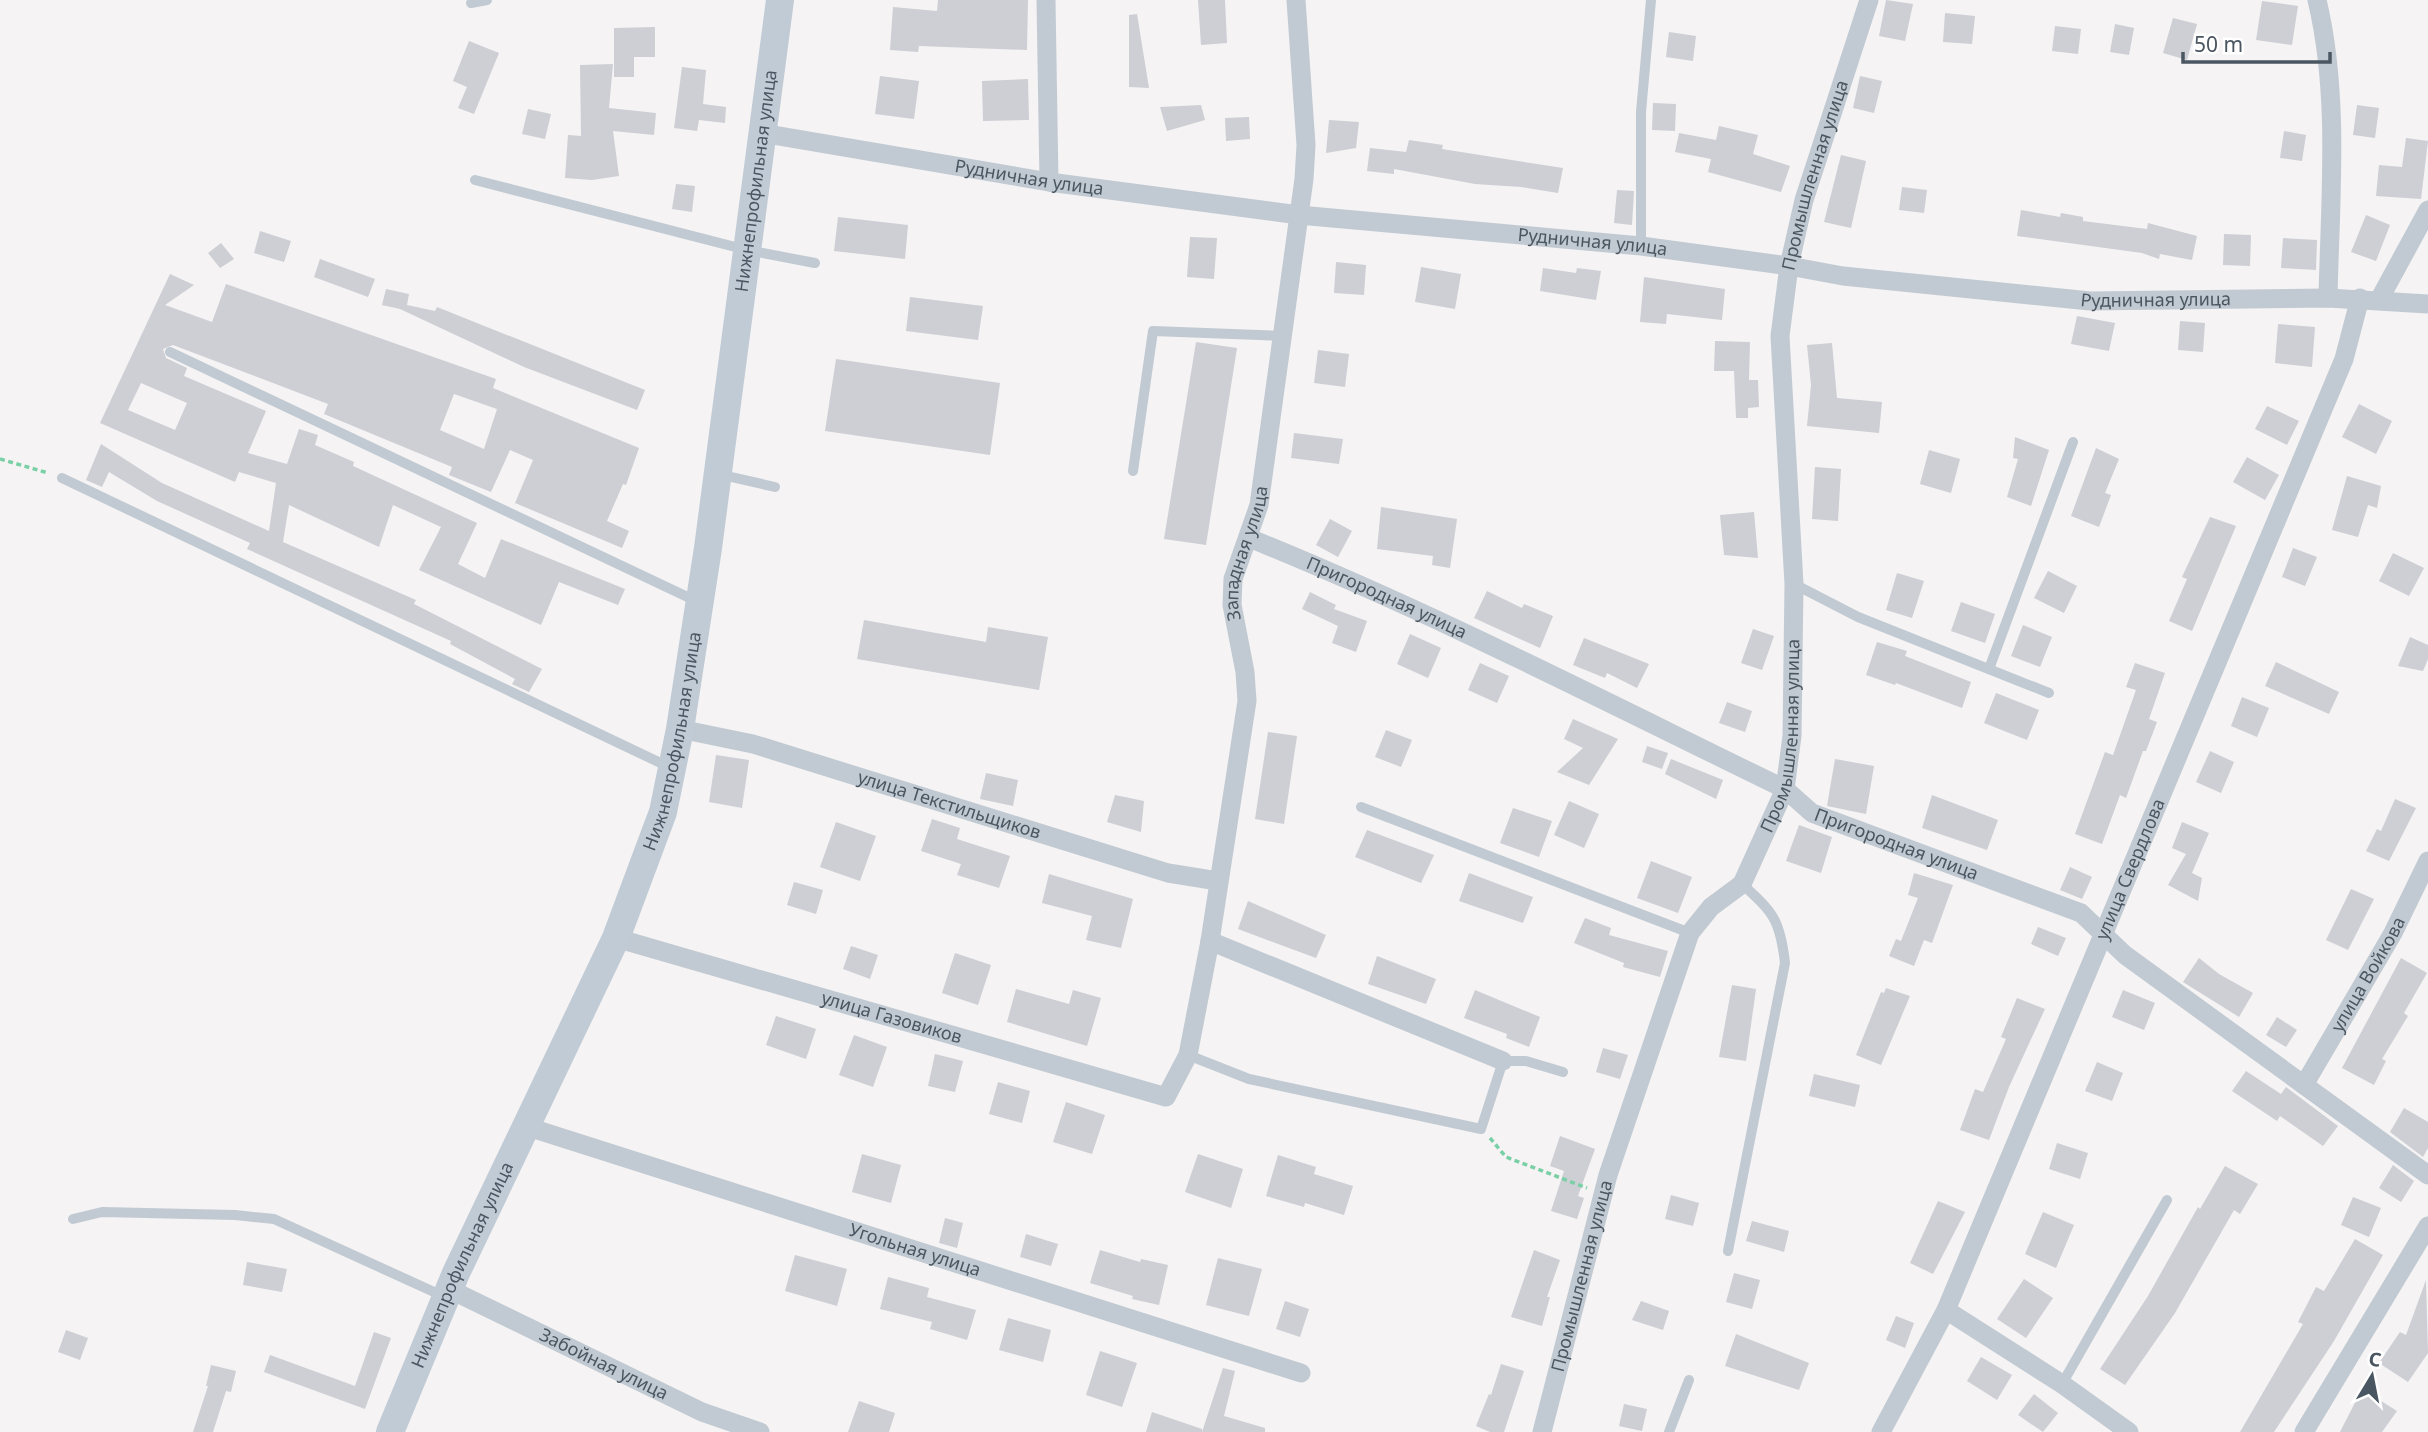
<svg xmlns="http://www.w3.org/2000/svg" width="2428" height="1432" font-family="'Noto Sans',sans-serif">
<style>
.building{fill:#cdcfd5;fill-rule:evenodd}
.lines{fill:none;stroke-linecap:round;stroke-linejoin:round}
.path{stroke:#7ad0a6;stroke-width:3.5;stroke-dasharray:5 3.5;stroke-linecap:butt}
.lane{stroke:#c1cad2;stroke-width:10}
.street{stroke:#c1cad2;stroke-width:19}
.secondary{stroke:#c1cbd6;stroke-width:28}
.labels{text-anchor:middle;stroke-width:7;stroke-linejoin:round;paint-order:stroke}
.street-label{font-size:18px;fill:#4a5661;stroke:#fff}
</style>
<rect width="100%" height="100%" fill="#f5f3f3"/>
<g class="building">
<polygon points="938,0 1028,0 1027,50 919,46 918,52 890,50 893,7 937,11"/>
<polygon points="1198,0 1225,0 1227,43 1201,45"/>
<polygon points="1886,0 1913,4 1905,41 1879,36"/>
<polygon points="2262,1 2298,6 2292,45 2256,40"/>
<polygon points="1945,13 1975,16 1972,44 1943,42"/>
<polygon points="1137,14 1149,88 1129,87 1129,15"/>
<polygon points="2173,18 2197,24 2187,60 2163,53"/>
<polygon points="2115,24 2134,28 2129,55 2110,52"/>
<polygon points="2055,26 2081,29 2078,54 2052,51"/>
<polygon points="655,27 655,57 634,57 634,77 614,77 614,28"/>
<polygon points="1669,32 1696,36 1693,61 1666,57"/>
<polygon points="469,41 499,53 474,114 458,108 467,87 453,81"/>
<polygon points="613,64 609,108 656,113 654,135 613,131 619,176 592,180 565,178 568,135 581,136 580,65"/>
<polygon points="682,67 706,70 703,104 726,107 725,123 699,120 697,131 674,128"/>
<polygon points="880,76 919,81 914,119 875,114"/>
<polygon points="1860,76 1882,81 1874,113 1853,108"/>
<polygon points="1028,79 1029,120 983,121 982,81"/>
<polygon points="1653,103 1676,104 1675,131 1652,130"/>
<polygon points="1201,105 1205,120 1167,131 1160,107"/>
<polygon points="2357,105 2379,108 2375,138 2353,135"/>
<polygon points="528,109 551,114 545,139 522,134"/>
<polygon points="1249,117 1250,139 1226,141 1225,118"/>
<polygon points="1329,120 1359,122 1356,148 1326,153"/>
<polygon points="1719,126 1758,135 1753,154 1790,166 1781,192 1708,172 1711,159 1675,152 1679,133 1716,140"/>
<polygon points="2284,131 2306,135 2302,161 2280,158"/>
<polygon points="2406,138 2428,141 2421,199 2376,196 2379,165 2402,167"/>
<polygon points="1409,140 1443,145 1442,149 1563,168 1558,193 1521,187 1475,184 1394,169 1394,174 1367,171 1370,148 1406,152"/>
<polygon points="1841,155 1866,161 1851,228 1824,222"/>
<polygon points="676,184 695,186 692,212 672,209"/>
<polygon points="1902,187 1927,190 1924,213 1899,210"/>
<polygon points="1617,190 1634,191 1632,225 1614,223"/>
<polygon points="2021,210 2060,217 2061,213 2083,217 2083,221 2147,229 2148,223 2197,236 2192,260 2160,254 2159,259 2142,253 2017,236"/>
<polygon points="2366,215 2390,225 2376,261 2351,252"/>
<polygon points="838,217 908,225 905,259 834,251"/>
<polygon points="260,231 291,241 284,262 254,253"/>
<polygon points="2224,234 2251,235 2250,266 2223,265"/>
<polygon points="1190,237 1217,238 1214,279 1187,277"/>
<polygon points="2283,238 2317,240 2316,270 2281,268"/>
<polygon points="221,243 234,259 220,268 208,253"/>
<polygon points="320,259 375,279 368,297 314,277"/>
<polygon points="1336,262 1366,265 1364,295 1334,293"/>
<polygon points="1421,267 1461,274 1455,309 1415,302"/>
<polygon points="1543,268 1576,273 1577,268 1601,271 1596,300 1540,291"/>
<path d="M170 274 194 285 165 305 212 322 226 284 496 379 493 388 639 448 626 485 623 484 607 521 629 531 622 548 515 503 533 460 510 450 491 492 449 475 452 467 324 414 328 404 173 345 163 349 166 358 187 368 184 376 266 411 248 453 287 464 299 429 318 435 315 445 354 462 353 466 477 523 458 564 485 578 501 539 625 589 618 605 559 582 541 625 419 570 441 527 393 505 379 547 289 505 283 542 416 600 414 604 542 669 529 692 512 684 515 679 450 644 451 641 247 549 250 543 157 501 109 472 102 487 86 480 101 444 162 483 269 531 276 483 239 472 235 482 100 423ZM141 383 187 403 175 430 128 410ZM454 394 497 409 484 449 440 430Z"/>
<polygon points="1644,277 1725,289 1722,320 1667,314 1666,324 1640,322"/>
<polygon points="386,289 409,294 407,305 435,311 437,307 645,390 637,410 524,367 400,309 382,305"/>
<polygon points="910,297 983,306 978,340 906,331"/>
<polygon points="2077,316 2115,323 2109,351 2071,344"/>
<polygon points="2180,321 2205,323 2203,352 2178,350"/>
<polygon points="2278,324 2315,327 2312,367 2275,363"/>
<polygon points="1715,341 1750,342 1749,380 1758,380 1759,407 1748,408 1748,418 1736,418 1734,371 1714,371"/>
<polygon points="1196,342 1237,348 1206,545 1164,539"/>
<polygon points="1832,343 1837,398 1882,402 1879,433 1807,426 1811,385 1807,345"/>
<polygon points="1318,350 1349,354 1345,387 1314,383"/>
<polygon points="836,359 1000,383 990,455 825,431"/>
<polygon points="2359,404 2392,421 2376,454 2342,437"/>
<polygon points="2267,406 2299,421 2287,445 2255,429"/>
<polygon points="1294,433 1343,439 1339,464 1291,458"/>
<polygon points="2015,437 2049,450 2031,506 2007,497 2018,459 2013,458"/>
<polygon points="2096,448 2119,459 2105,493 2111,495 2099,527 2071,516"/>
<polygon points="1929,450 1960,459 1951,493 1920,484"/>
<polygon points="2247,457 2279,475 2265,500 2233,482"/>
<polygon points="1815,467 1841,469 1838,521 1812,519"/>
<polygon points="2347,476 2381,486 2377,508 2368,505 2358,537 2332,530"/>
<polygon points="1381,507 1457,519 1450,568 1432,565 1433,556 1377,549"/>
<polygon points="1754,512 1758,558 1724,555 1720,515"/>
<polygon points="2210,517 2236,526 2192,631 2169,621 2187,579 2182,577"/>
<polygon points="1330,519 1352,531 1338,557 1316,545"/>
<polygon points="2293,548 2317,557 2305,586 2282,577"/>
<polygon points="2393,553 2424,568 2409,596 2379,581"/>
<polygon points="2048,571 2077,586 2064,613 2034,598"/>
<polygon points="1897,573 1924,581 1912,618 1886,610"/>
<polygon points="1487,591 1522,608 1524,604 1553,616 1540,648 1474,618"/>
<polygon points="1310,592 1336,605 1334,609 1367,621 1356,652 1332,643 1338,626 1302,609"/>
<polygon points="1961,602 1995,614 1985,643 1951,631"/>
<polygon points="864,620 986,642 988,627 1048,637 1039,690 857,659"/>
<polygon points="2023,625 2052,637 2040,667 2011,656"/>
<polygon points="1753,629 1774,636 1762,670 1741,663"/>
<polygon points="1410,634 1441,648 1428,678 1397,664"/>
<polygon points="2410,637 2428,645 2428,659 2423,671 2398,666"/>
<polygon points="1584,638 1649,664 1637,688 1607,673 1605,678 1573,665"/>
<polygon points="1877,642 1907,651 1905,656 1971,682 1962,708 1896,683 1895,685 1866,675"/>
<polygon points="2276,662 2339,692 2329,714 2265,686"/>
<polygon points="1480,663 1509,676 1497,703 1468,690"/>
<polygon points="2135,663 2165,673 2149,719 2157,722 2146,751 2143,751 2126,798 2120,795 2102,844 2075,834 2105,752 2113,755 2136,690 2126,687"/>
<polygon points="1996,693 2039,710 2027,740 1984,723"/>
<polygon points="2242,697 2269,708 2257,737 2231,726"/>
<polygon points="1727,702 1752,711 1745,732 1719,723"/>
<polygon points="1573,719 1618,739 1589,785 1557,772 1583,748 1564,739"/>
<polygon points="1386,730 1412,740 1401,767 1375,757"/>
<polygon points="1268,732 1297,736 1284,824 1255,819"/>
<polygon points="1647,746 1668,753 1662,769 1642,762"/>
<polygon points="2210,751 2234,762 2221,793 2196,782"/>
<polygon points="716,755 749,760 742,808 709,802"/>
<polygon points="1671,759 1723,780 1716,799 1665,774"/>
<polygon points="1835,759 1874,766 1866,814 1827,806"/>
<polygon points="986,773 1018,780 1013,806 980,799"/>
<polygon points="1115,795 1144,801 1141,832 1107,822"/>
<polygon points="1932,795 1998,820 1987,850 1922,828"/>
<polygon points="2395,799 2416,808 2389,861 2366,851 2377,829 2381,831"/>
<polygon points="1569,801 1599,814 1584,848 1554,835"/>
<polygon points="1513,808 1552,821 1539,857 1500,843"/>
<polygon points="932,819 960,828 957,839 1010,856 999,888 957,875 961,864 921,851"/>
<polygon points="836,822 876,836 860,881 820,867"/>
<polygon points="2182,822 2209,833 2192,873 2202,878 2198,901 2168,885 2186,854 2172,848"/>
<polygon points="1799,825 1832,837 1821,873 1786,861"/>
<polygon points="1367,830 1434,855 1421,883 1355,857"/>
<polygon points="1651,861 1692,877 1678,913 1637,898"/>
<polygon points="2070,867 2092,877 2082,899 2060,890"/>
<polygon points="1469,873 1533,897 1523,923 1459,901"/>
<polygon points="1914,873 1953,885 1932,943 1924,940 1914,966 1889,956 1896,939 1901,941 1918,898 1908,895"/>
<polygon points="1049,874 1133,899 1121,948 1086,940 1092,916 1042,903"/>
<polygon points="794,882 823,890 816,914 787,905"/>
<polygon points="2351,889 2374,899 2348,950 2326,940"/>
<polygon points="1248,901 1326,935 1316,958 1238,929"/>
<polygon points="1585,918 1611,928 1609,935 1668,951 1660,977 1623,967 1624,963 1574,943"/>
<polygon points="2038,927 2066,938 2058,956 2031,944"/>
<polygon points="851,946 878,955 870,979 843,969"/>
<polygon points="955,953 991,965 978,1005 942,993"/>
<polygon points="1377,956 1436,979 1426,1004 1368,984"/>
<polygon points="2199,958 2219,974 2253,993 2239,1017 2183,982"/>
<polygon points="2401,958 2427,973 2404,1013 2408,1016 2382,1059 2386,1061 2374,1085 2342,1068"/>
<polygon points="1732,985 1756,989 1746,1061 1719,1057"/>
<polygon points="1886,988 1910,996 1881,1065 1856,1055 1881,992 1884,993"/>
<polygon points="1016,989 1069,1004 1073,990 1101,998 1087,1046 1007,1022"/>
<polygon points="1475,990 1540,1017 1529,1047 1506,1038 1507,1034 1464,1018"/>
<polygon points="2123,990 2155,1003 2144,1030 2112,1017"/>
<polygon points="2017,998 2045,1009 2009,1087 1989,1140 1960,1130 1975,1089 1983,1092 2006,1039 2001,1037"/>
<polygon points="776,1016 816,1029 806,1059 766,1045"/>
<polygon points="2277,1017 2297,1030 2286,1047 2266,1035"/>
<polygon points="854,1035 887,1047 873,1087 839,1075"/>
<polygon points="1603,1048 1628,1055 1620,1079 1596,1072"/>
<polygon points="935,1054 963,1061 955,1092 928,1086"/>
<polygon points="2097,1062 2123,1073 2112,1101 2085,1091"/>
<polygon points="2246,1071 2281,1094 2286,1087 2338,1126 2323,1146 2280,1116 2277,1121 2232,1091"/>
<polygon points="1814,1074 1860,1085 1855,1107 1809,1096"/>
<polygon points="998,1082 1030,1091 1022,1123 989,1114"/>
<polygon points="1066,1102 1105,1115 1092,1154 1053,1142"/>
<polygon points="2404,1108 2428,1122 2428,1148 2423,1157 2390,1132"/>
<polygon points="1560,1136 1595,1149 1578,1196 1584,1198 1577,1219 1551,1211 1564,1171 1550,1166"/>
<polygon points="2057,1143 2088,1153 2080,1179 2049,1169"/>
<polygon points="862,1154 901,1165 891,1203 852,1192"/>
<polygon points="1198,1154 1243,1169 1231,1208 1185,1192"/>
<polygon points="1278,1155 1316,1167 1314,1174 1353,1186 1344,1215 1305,1203 1304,1207 1266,1196"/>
<polygon points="2393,1165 2414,1181 2401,1202 2379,1188"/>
<polygon points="2225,1166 2258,1184 2240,1214 2234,1210 2175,1313 2125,1385 2100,1369 2148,1296 2198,1207 2200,1209"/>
<polygon points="1671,1195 1699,1203 1693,1226 1665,1219"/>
<polygon points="2353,1197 2381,1208 2369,1237 2341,1225"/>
<polygon points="1938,1201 1965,1212 1933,1274 1910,1263"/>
<polygon points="2043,1212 2074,1225 2056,1268 2025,1254"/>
<polygon points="945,1218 963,1223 957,1248 939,1243"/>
<polygon points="1752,1221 1789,1231 1784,1252 1746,1241"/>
<polygon points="1026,1234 1058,1244 1051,1266 1020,1257"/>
<polygon points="2355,1239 2383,1255 2334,1341 2274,1432 2240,1432 2303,1324 2298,1322 2316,1287 2324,1291"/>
<polygon points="1100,1250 1140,1262 1141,1259 1168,1265 1159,1305 1132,1299 1133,1296 1090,1283"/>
<polygon points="1534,1250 1560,1260 1547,1297 1550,1297 1542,1326 1511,1317"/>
<polygon points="795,1255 847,1269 837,1306 785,1291"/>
<polygon points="1218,1258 1262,1269 1249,1316 1206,1305"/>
<polygon points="247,1262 287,1269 282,1292 243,1285"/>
<polygon points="1734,1273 1760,1280 1752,1309 1726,1302"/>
<polygon points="888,1277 929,1288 927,1297 976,1310 967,1340 930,1329 932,1322 880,1309"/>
<polygon points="2024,1279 2053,1298 2026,1338 1997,1319"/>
<polygon points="2426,1280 2428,1353 2408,1382 2379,1363 2400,1332 2406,1335"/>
<polygon points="1285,1301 1309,1309 1300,1337 1276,1329"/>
<polygon points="1641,1301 1669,1311 1663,1330 1632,1320"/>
<polygon points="1896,1316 1914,1323 1905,1348 1886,1340"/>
<polygon points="1008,1318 1051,1330 1043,1362 999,1350"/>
<polygon points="66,1330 88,1338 80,1360 58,1352"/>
<polygon points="374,1332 391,1338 365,1409 264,1372 270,1355 355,1386"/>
<polygon points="1736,1334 1809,1363 1799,1390 1725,1366"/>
<polygon points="1100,1351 1137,1363 1122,1407 1086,1395"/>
<polygon points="1981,1357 2012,1375 1997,1400 1967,1381"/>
<polygon points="1501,1364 1524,1371 1504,1432 1490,1432 1476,1426 1489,1394 1491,1395"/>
<polygon points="211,1365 236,1371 231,1392 226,1391 213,1432 193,1432 208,1386 206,1386"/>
<polygon points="1223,1368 1235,1371 1224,1416 1265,1428 1265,1432 1202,1432"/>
<polygon points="2362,1389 2397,1411 2382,1432 2340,1432"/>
<polygon points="2034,1394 2058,1413 2043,1432 2018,1415"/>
<polygon points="859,1401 895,1413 889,1432 848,1432"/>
<polygon points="1624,1404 1647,1409 1642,1431 1619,1426"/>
<polygon points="1152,1412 1202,1429 1202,1432 1146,1432"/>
</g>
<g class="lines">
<g class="path">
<polyline points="0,459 48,473"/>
<polyline points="1490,1138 1506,1157 1587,1188"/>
</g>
<g class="lane">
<polyline points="471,3 487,0"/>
<polyline points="475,180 747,250 815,263"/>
<polyline points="1641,246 1641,112 1651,0"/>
<polyline points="170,352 696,601"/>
<polyline points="1133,471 1153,331 1282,336"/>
<polyline points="718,474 775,487"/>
<polyline points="62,478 669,767"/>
<polyline points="1794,584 1858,617 2049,693"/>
<polyline points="1989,669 2073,442"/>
<polyline points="1361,807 1690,933"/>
<polyline points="1188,1055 1249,1079 1481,1129 1503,1061 1526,1061 1563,1072"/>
<polyline points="73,1219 102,1212 235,1215 274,1219 445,1297"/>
<path d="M1728 1251 1785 963C1780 920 1774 913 1742 884"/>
<polyline points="2062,1384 2167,1200"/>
<polyline points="1669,1432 1689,1380"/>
</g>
<g class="street">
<polyline points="1046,0 1049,182"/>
<path d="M2317 0C2340 96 2330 200 2328 298"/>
<path id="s1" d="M762 133 1049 182 1299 215 1641 246 1789 266 1843 276 2090 301 2328 298 2428 304"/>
<polyline points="2379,300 2428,210"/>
<path id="s2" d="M1249 538C1432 612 1608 703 1785 789L1812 813 2081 913 2125 955 2428 1175"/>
<path id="s3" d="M680 729 753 744 1168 873 1218 881"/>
<path id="s4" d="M616 938 1166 1097 1188 1055 1210 941 1247 701 1245 672 1232 605 1233 579 1259 505 1304 179 1306 145 1296 0"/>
<polyline points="1210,941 1503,1061"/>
<path id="s5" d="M2304 1085 2393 933 2428 861"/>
<path id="s6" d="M528 1127 1301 1373"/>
<path id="s7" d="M449 1289 702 1412 760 1432"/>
<polyline points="1946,1310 2062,1384 2129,1432"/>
<path id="s8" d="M1542 1432 1608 1175 1690 933 1711 907 1742 884 1785 789 1792 736 1794 584 1780 336 1789 266 1804 200 1869 0"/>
<path id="s9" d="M1881 1432 1946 1310 2344 359 2360 298"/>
<polyline points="2304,1432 2428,1226"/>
</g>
<path class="secondary" id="s10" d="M390 1432 456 1273 616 938 663 812 680 729 708 548 780 0"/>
</g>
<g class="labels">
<g class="street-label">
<text dy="6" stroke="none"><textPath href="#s8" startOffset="1316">Промышленная улица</textPath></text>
<text dy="6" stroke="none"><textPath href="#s1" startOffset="271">Рудничная улица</textPath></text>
<text dy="6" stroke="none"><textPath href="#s10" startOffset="1316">Нижнепрофильная улица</textPath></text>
<text dy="6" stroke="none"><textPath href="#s1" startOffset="838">Рудничная улица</textPath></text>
<text dy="6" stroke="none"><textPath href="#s1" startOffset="1405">Рудничная улица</textPath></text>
<text dy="6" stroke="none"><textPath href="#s4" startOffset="1130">Западная улица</textPath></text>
<text dy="6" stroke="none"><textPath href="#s2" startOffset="150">Пригородная улица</textPath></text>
<text dy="6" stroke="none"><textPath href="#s8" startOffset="749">Промышленная улица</textPath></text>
<text dy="6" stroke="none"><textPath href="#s10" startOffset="749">Нижнепрофильная улица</textPath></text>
<text dy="6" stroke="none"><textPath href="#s3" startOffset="280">улица Текстильщиков</textPath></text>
<text dy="6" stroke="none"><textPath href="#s2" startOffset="718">Пригородная улица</textPath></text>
<text dy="6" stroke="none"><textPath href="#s9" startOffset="616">улица Свердлова</textPath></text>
<text dy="6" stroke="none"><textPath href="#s5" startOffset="128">улица Войкова</textPath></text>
<text dy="6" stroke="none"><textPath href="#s4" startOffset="287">улица Газовиков</textPath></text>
<text dy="6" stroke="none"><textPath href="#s6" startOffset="406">Угольная улица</textPath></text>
<text dy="6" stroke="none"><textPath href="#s10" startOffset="182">Нижнепрофильная улица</textPath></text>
<text dy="6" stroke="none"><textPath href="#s8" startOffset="161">Промышленная улица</textPath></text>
<text dy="6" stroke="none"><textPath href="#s7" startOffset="172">Забойная улица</textPath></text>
</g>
</g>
<g transform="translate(2372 1376) rotate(10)" stroke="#ffffff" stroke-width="5" paint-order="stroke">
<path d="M0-5L12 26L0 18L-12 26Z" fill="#4a5661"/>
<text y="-10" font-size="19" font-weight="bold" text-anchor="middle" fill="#4a5661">С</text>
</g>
<path d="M2183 52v10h147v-10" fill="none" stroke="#4a5661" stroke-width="3.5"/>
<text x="2194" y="52" font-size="21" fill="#4a5661" stroke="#ffffff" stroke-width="5" paint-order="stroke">50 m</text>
</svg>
